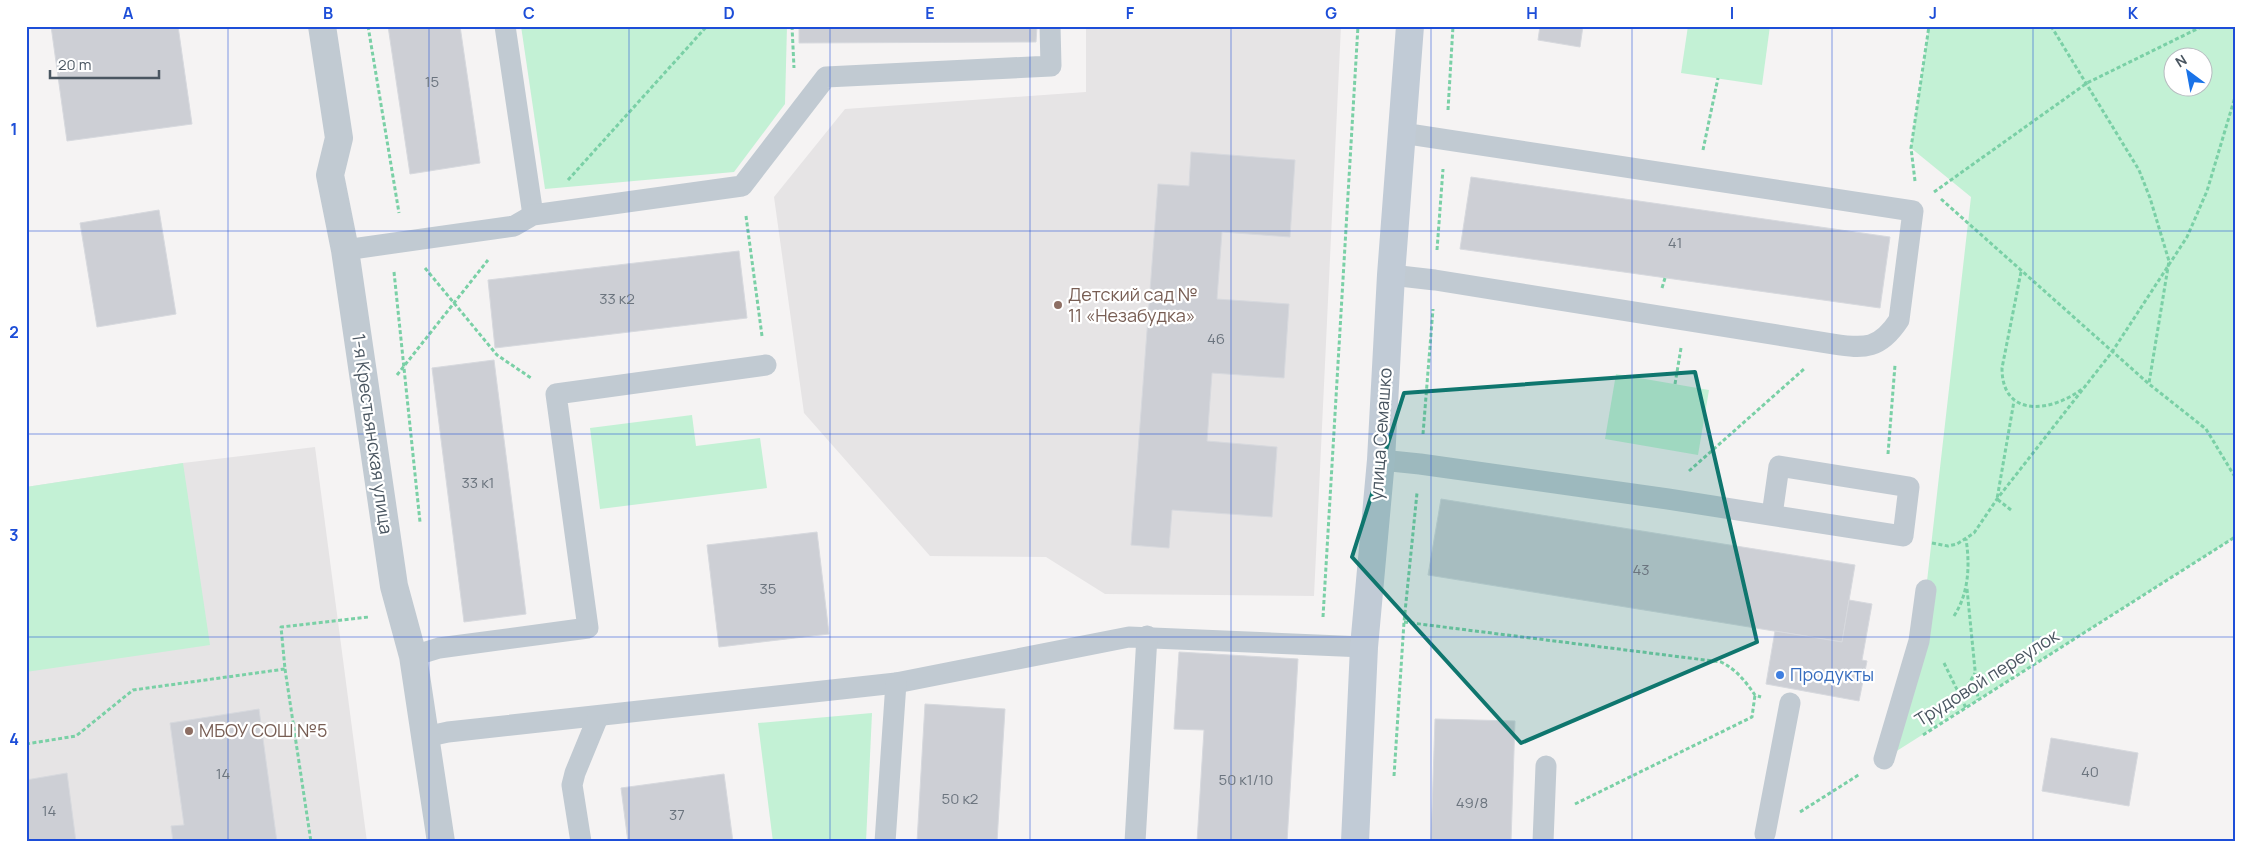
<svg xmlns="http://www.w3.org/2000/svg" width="2261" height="868" font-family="Manrope,sans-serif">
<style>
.education{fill:#e6e4e5}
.green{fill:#c3f1d5;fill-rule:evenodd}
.building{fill:#cdcfd5;stroke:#d7d9de}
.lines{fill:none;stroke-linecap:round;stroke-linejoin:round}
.path{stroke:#7ad0a6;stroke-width:3;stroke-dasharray:4 2.5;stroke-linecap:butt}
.lane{stroke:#c1cad2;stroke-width:21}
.street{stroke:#c1cad2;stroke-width:28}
.secondary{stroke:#c1cbd6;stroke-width:28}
.marked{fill:#0f766e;fill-opacity:0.2;stroke:#0f766e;stroke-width:4;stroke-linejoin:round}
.grid{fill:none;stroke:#1d4ed8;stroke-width:1;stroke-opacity:0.55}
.education-dot{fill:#8d6e63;stroke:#fff;stroke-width:2}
.shop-dot{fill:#3f7fe0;stroke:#fff;stroke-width:2}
.labels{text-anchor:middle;stroke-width:4.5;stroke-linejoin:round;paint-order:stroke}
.number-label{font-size:15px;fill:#6b747e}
.education-label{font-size:18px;fill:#785e54;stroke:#fff;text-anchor:start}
.street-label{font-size:18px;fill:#4a5661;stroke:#fff}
.shop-label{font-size:18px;fill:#366cbe;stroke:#fff;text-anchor:start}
.neatline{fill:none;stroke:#1d4ed8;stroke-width:2}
.grid-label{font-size:16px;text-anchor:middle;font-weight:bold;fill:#1d4ed8}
</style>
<rect width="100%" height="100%" fill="#f5f3f3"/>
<g class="education">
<polygon points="1086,26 1341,26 1314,596 1105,594 1046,557 930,556 804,413 774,197 845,109 1086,92"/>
<polygon points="315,447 367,842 26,842 26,487 183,463"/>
</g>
<g class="green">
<polygon points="521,26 787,26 785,104 734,172 545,189"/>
<polygon points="1688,26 1770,26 1762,85 1681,73"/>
<path d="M1929 26H2235V537L1884 759 1926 590 1971 197 1911 148ZM2174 58H2204V88H2174Z"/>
<polygon points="1616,374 1709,390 1698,455 1605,439"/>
<polygon points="692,415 696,446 760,438 767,488 600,509 590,428"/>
<polygon points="183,463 210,645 26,672 26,487"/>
<polygon points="872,713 866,842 773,842 758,723"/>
</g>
<g class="building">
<polygon points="51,26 178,26 192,124 67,141"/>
<polygon points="388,26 460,26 480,163 410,174"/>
<polygon points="799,26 1037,26 1036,42 799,43"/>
<polygon points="1540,26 1583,26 1580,47 1538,40"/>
<polygon points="1191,152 1295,160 1290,237 1222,232 1217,299 1289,304 1284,378 1212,373 1207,441 1277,447 1272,517 1172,510 1169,548 1131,545 1158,184 1189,186"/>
<polygon points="1471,177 1890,237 1880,308 1460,249"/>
<polygon points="159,210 176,314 97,327 80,223"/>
<polygon points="739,251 747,318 495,348 488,280"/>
<polygon points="494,360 526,614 464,622 432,368"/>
<polygon points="1441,499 1855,565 1842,642 1428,575"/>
<polygon points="817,532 829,634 719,647 707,545"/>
<polygon points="1849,600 1872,604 1862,660 1867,661 1859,701 1766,684 1775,631 1842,642"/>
<polygon points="1179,652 1298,659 1287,842 1197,842 1204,730 1174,729"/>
<polygon points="925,704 1005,709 997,842 917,842"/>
<polygon points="259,709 277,842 173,842 171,826 184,825 170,723"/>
<polygon points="1435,719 1515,721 1511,842 1431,842"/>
<polygon points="2051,738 2138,753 2129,806 2042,791"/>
<polygon points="67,773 76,842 26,842 26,780"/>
<polygon points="724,774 733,842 628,842 621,788"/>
</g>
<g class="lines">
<g class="path">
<polyline points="368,26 399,213"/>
<polyline points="792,26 794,68"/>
<polyline points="2051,26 2139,170 2150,198 2169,261 2149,383"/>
<polyline points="1448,110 1453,26"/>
<polyline points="1703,150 1718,78"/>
<polyline points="568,180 707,26"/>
<polyline points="1915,181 1911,148 1929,26"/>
<polyline points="1934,192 2087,83 2203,26"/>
<polyline points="1941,199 2149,384 2206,429 2235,477"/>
<polyline points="746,216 762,336"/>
<polyline points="1437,250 1443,169"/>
<polyline points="425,268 497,355 531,378"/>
<polyline points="394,272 420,522"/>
<path d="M2021 272 2002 368C2002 419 2052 412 2082 389"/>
<polyline points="1662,288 1665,278"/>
<polyline points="397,375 488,260"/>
<polyline points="1675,384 1681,348"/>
<polyline points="1423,434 1433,309"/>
<polyline points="1888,454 1895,365"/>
<polyline points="1689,471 1804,369"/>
<polyline points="2011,510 1997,499 2014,401"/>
<polyline points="1932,543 1948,546 1957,544 1974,533 1997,499 2112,352 2187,237 2207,191 2235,97"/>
<polyline points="1967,589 1978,700"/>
<path d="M1954 616C1969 593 1970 565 1966 539"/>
<polyline points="1323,617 1358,26"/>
<path d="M1404 622 1721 662C1737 670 1745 681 1755 695L1761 697"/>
<polyline points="1944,663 1966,708"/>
<polyline points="285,669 311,842"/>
<polyline points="1961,697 1975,673"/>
<polyline points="1923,735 2235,537"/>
<polyline points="26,744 76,736 133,690 285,669 281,627 369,617"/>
<polyline points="1394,776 1404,622 1417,493"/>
<polyline points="1575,804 1752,717 1755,695"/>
<polyline points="1800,812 1860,774"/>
</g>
<g class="lane">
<polyline points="505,26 533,215"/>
<polyline points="345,250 514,226 533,215 742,186 826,77 1051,66 1050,26"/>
<path d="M1391 275 1435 280 1833 344C1865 349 1880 349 1899 320L1913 211 1402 133"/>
<polyline points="1381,460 1420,464 1668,499 1903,536 1909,487 1779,466 1772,515"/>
<polyline points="413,656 439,648 588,628 556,394 766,365"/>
<polyline points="425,737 448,732 896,683 1129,637 1364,647"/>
<polyline points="1884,759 1919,641 1926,590"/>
<polyline points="1765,834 1790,703"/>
<polyline points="581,842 572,785 575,773 598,717"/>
<polyline points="885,842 896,683"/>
<polyline points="1135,842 1147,636"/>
<polyline points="1543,842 1546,766"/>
</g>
<polyline class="street" points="322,26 339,138 330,175 345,250 394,586 413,656 441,842"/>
<polyline class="secondary" points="1355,842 1364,647 1381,460 1391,275 1410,26"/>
</g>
<path class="marked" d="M1695 372 1757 642 1521 743 1352 557 1404 393Z"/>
<path class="grid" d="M228 26V842M429 26V842M629 26V842M830 26V842M1030 26V842M1231 26V842M1431 26V842M1632 26V842M1832 26V842M2033 26V842M26 231H2235M26 434H2235M26 637H2235"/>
<g class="education-dot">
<circle cx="1058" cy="305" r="5"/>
<circle cx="189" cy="731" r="5"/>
</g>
<circle class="shop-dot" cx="1780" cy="675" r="5"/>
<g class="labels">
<g class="number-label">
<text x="432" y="87">15</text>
<text x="1675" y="248">41</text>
<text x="617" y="304">33 к2</text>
<text x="1216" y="344">46</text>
<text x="478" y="488">33 к1</text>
<text x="1641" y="575">43</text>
<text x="768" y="594">35</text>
<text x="2090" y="777">40</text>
<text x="223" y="779">14</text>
<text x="1246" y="785">50 к1/10</text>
<text x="960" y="804">50 к2</text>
<text x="1472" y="808">49/8</text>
<text x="49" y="816">14</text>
<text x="677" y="820">37</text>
</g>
<g class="education-label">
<text x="1068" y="301">Детский сад №<tspan x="1068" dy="21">11 «Незабудка»</tspan></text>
<text x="199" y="737">МБОУ СОШ №5</text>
</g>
<g class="street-label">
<text transform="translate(372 434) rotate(82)" y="6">1-я Крестьянская улица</text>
<text transform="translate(1381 434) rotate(-86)" y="6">улица Семашко</text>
<text transform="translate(1987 678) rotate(-32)" y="6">Трудовой переулок</text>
</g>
<g class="shop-label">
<text x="1790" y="681">Продукты</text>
</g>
</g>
<rect width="2261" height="868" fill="none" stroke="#ffffff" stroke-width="55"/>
<g transform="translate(2188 72) rotate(328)"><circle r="24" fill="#ffffff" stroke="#b7bbc0"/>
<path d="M0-4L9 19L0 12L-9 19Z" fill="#1a73e8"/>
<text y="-8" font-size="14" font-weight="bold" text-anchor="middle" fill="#4a5661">N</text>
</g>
<path d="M50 70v8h109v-8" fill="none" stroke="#4a5661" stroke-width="2.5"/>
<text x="58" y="70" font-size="15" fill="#4a5661" stroke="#ffffff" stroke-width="4" paint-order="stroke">20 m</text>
<rect x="28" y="28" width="2206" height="812" class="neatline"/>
<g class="grid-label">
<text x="128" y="19">A</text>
<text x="328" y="19">B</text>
<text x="529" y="19">C</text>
<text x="729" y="19">D</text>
<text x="930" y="19">E</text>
<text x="1130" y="19">F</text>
<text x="1331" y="19">G</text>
<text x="1532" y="19">H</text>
<text x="1732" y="19">I</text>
<text x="1933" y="19">J</text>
<text x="2133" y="19">K</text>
<text x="14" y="135">1</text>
<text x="14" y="338">2</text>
<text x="14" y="541">3</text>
<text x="14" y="745">4</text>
</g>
</svg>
